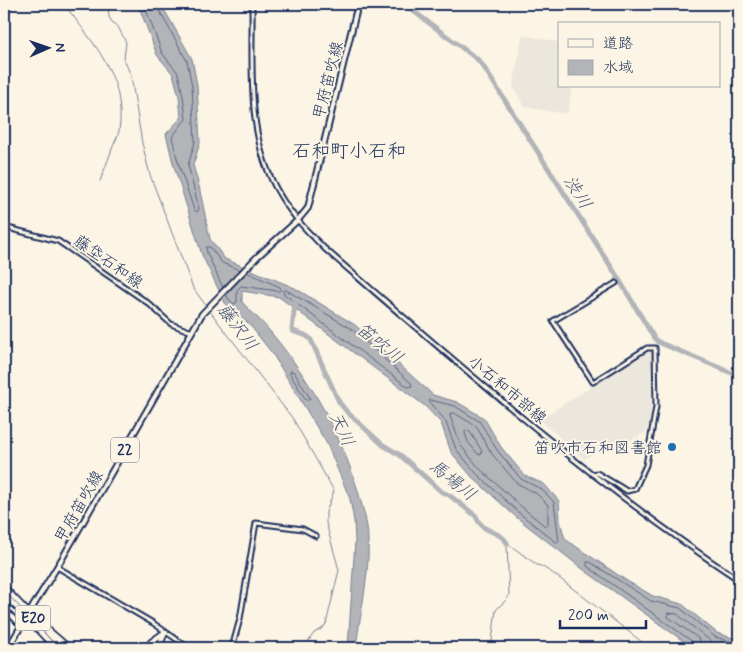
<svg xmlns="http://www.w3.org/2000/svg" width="743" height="652" font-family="Mynerve,'Klee One',sans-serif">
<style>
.built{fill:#ece7dc}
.water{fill:#b2b4b8;stroke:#767f94}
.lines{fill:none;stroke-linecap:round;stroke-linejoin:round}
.shore{stroke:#576482;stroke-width:1}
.stream{stroke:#767f94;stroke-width:1}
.river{stroke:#b2b4b8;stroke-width:5}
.tertiary-casing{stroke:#1b2f5e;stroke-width:7}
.secondary-casing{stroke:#1b2f5e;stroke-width:7}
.primary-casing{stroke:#1b2f5e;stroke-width:8}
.motorway-casing{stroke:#1b2f5e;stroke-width:8}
.tertiary{stroke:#fcf5e5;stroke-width:3}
.secondary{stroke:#fcf5e5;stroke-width:3}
.primary{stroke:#fcf5e5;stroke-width:4}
.motorway{stroke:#fcf5e5;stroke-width:4.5}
.poi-dot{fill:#1f6fb2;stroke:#fcf5e5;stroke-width:2}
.labels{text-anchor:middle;stroke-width:4;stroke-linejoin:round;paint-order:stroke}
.shield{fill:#fcf5e5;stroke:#5e6a86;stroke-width:1}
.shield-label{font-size:15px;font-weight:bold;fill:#1b2f5e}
.street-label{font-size:16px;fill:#1b2f5e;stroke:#fcf5e5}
.poi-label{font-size:16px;fill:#1b2f5e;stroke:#fcf5e5;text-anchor:end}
.water-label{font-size:18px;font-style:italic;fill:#485779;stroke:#fcf5e5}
.quarter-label{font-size:19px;fill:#1b2f5e;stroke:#fcf5e5}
</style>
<rect width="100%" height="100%" fill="#fcf5e5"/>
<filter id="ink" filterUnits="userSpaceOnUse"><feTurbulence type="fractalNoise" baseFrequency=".02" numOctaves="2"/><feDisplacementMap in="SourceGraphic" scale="10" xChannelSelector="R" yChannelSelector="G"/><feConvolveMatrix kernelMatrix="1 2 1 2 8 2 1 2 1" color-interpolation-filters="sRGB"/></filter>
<g filter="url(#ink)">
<g class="built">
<polygon points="523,35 559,42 559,86 572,86 568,113 566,114 524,107 513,87 522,36"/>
<polygon points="647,352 652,353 651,409 649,430 616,450 611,444 584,459 543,423 543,417"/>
</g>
<path class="water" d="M138 4H161L192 59 197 85 200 143 193 165 199 186 210 239 225 259 295 288 355 325 433 395 457 402 484 418 501 447 525 476 544 484 559 501 560 521 565 539 627 581 653 596 682 604 717 633 739 640V648H693L584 570 516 517 472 477 451 452 441 423 425 406 279 297 242 291V302C252 313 264 323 273 335 311 381 341 434 358 491 362 507 368 522 368 539 370 576 360 612 356 648H348L355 541 354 521 350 499 327 444 272 353 249 324 225 303 202 255 173 163 166 134 181 118 179 96 173 74 157 55Z"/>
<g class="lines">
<g class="shore">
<polyline points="144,4 162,53 178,73 183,96 186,119 172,137 178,162 194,210 197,212 199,209 188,165 195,142 192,86 187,61 158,8 157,4"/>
<polyline points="223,288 207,253 206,247 210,247 222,263 240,270"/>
<polygon points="286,290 352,329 411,383 412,386 408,387 284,294 283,291"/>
<polyline points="226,294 229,300 234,304 237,302 237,290 241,286 278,291 281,290 280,287 246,272"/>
<polygon points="291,371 294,372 310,398 309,400 306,400 290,374"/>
<polygon points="430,400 455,406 480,422 497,450 521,479 541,489 554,502 559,542 556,542 519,513 476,473 456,449 445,420 430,403"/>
<polygon points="451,413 454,413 476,426 492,454 517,483 537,494 548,505 548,525 545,526 523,508 480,469 461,446 450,416"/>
<polygon points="466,430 470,432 482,451 481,455 478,454 468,442 465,433"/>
<polyline points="695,648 693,642 587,566 587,562 590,562 651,601 680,608 715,637 739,644"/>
<polyline points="702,648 701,643 698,638 668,617 668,613 677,614 712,642 728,648"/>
</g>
<g class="stream">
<path d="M64 4C93 43 127 78 119 131 118 137 114 143 112 149 108 160 104 171 100 181"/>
<polyline points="108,4 109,17 112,22 117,25 126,42 124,59 131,76 142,143 150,175 193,288 207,307"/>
<polyline points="209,310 293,419 334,491 326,512 326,523 339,570 326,624 322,629 314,633 304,648"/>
<polyline points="507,543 537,565 541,566 554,574 642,642 648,648"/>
<polyline points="491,648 496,610 508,598 509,595 507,544"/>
</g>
<g class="river">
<polyline points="404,4 477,59 483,66 617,276 654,338 658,342 739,376"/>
<path d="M295 303 292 330C298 335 306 332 311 340L339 402 347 412 383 445 400 455 442 492 449 495 476 516C482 534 500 530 507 543"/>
</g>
<defs>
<g id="tertiary">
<polyline points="592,474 597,473 627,491 635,489 646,465 656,407 655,348 647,348 593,382 553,321 616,283"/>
<polyline points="4,608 21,626"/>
<polyline points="232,648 240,619 256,523 303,529 316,536"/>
</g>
<g id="secondary">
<path d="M252 4C253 69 245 139 281 197 293 217 309 233 325 249 459 365 592 483 739 580"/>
<polyline points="4,227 58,241 148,303 171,324 192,332"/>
<polyline points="57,567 153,623 189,648"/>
</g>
<g id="primary">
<polyline points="32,608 63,557 202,314 257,257 298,220 308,208 358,4"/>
<polyline points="8,648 23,623"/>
</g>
<g id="motorway">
<polyline points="4,587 62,648"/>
<polyline points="4,594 55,648"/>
<polyline points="47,629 69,648"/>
<polyline points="147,648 151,642 165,632"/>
<polyline points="158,648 165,633"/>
</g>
</defs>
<use href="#tertiary" class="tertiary-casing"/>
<use href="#secondary" class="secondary-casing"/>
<use href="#primary" class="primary-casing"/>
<use href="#motorway" class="motorway-casing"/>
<use href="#tertiary" class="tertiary"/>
<use href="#secondary" class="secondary"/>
<use href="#primary" class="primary"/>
<use href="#motorway" class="motorway"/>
</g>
</g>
<circle class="poi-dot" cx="672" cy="447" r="5"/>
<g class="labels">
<g class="shield">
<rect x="111" y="437.5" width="28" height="25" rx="4"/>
<rect x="15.5" y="605.5" width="35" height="25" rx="4"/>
</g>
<g class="shield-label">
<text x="125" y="455">22</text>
<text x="33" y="623">E20</text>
</g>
<g class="street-label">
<text transform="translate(327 80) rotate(-76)" y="6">甲府笛吹線</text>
<text transform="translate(109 261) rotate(35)" y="6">藤垈石和線</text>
<text transform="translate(508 389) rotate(40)" y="6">小石和市部線</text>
<text transform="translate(78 506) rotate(-60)" y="6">甲府笛吹線</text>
</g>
<g class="poi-label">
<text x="662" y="453">笛吹市石和図書館</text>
</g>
<g class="water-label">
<text transform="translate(578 192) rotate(58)" y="6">渋川</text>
<text transform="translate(238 327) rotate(53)" y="6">藤沢川</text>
<text transform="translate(380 343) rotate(39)" y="6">笛吹川</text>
<text transform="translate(342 429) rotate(65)" y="6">天川</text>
<text transform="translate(453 480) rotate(39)" y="6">馬場川</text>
</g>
<g class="quarter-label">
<text x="349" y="157">石和町小石和</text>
</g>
</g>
<rect width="743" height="652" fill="none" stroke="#fcf5e5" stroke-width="20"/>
<rect x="10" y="10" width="723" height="632" fill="none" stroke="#1b2f5e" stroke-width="2" filter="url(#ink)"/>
<rect x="558" y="22" width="162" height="65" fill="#fcf5e5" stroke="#a2a6af"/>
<rect x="568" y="39" width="25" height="8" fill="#fcf5e5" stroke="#a2a6af"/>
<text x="603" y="48" font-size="15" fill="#1b2f5e">道路</text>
<rect x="568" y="60" width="25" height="15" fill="#b2b4b8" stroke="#a2a6af"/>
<text x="603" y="72" font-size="15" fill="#1b2f5e">水域</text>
<g transform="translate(48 48) rotate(88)" stroke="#fcf5e5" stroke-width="4" paint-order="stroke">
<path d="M0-4L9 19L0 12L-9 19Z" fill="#1b2f5e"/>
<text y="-8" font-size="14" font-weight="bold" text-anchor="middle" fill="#1b2f5e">N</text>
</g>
<path d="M560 620v8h86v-8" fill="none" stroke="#1b2f5e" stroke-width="2.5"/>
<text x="568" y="620" font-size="15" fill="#1b2f5e" stroke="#fcf5e5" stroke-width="4" paint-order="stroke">200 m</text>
</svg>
